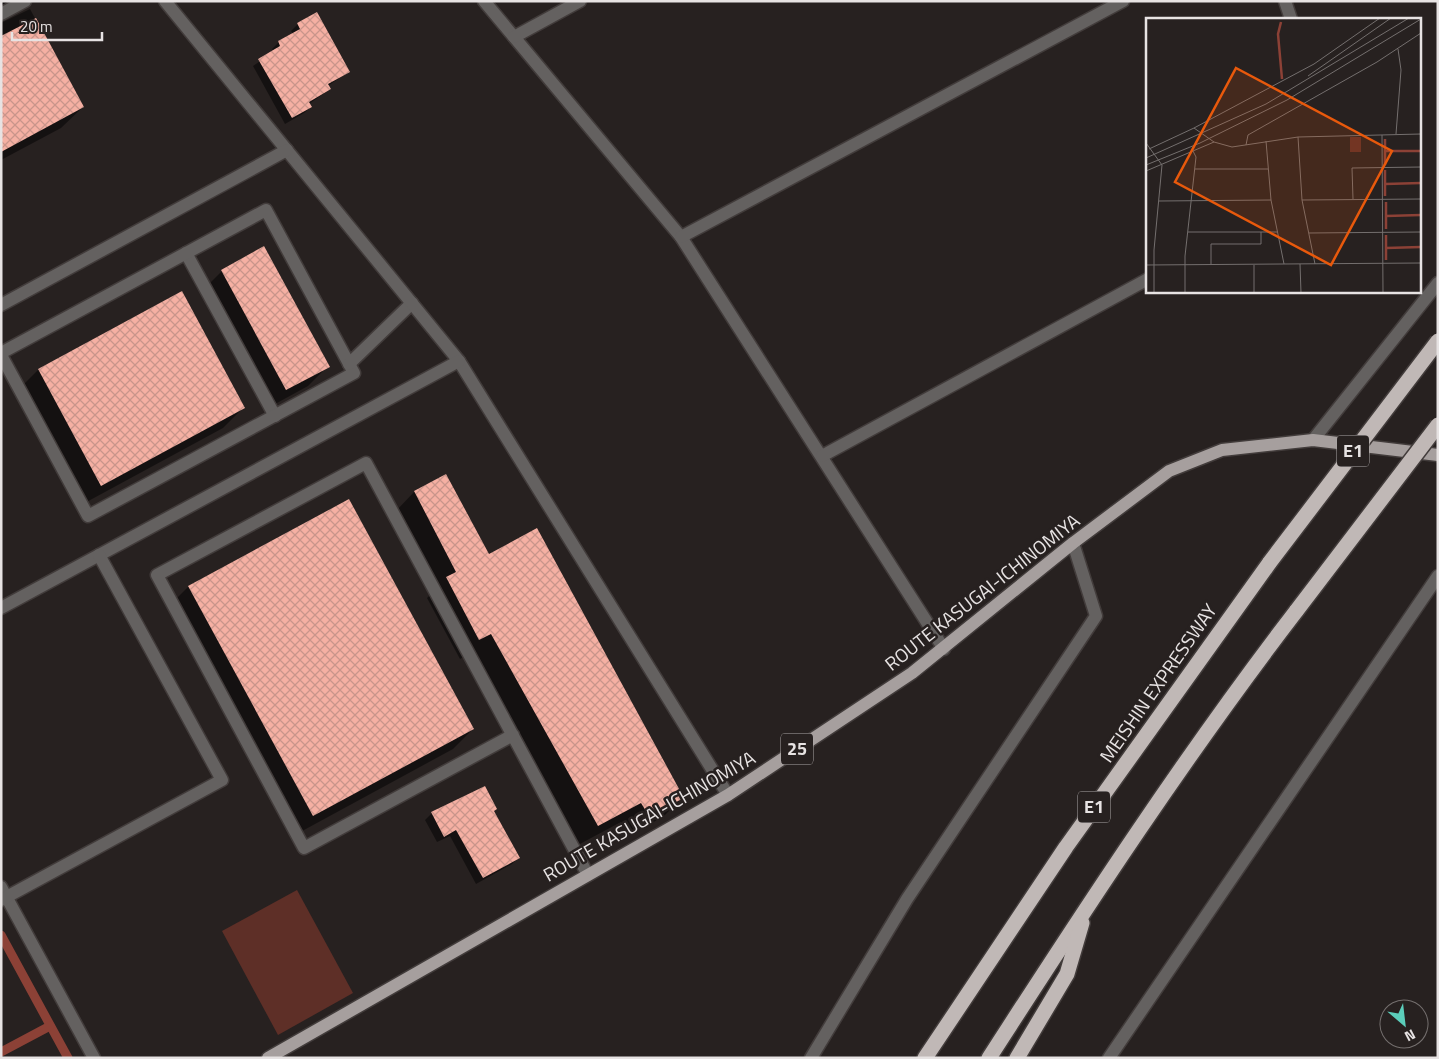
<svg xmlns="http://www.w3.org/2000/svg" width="1439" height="1059" font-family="'Titillium Web',sans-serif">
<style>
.grass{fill:#5e2f27}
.shadow{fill:#0007}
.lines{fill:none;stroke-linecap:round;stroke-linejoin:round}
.stream{stroke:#8c4136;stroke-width:9}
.building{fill:url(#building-cross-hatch)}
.service-casing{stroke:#423c3b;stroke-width:15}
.minor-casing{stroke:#423c3b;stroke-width:15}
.tertiary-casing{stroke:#423c3b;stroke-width:15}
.primary-casing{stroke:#423c3b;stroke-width:15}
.motorway-casing{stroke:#423c3b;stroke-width:18}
.service{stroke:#646160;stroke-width:12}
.minor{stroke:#646160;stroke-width:12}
.tertiary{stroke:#646160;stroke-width:12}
.primary{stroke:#a69f9e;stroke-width:12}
.motorway{stroke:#c0b8b6;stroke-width:15}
.motorway-bridge-casing{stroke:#423c3b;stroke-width:18;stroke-linecap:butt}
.motorway-bridge{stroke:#c0b8b6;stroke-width:15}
.labels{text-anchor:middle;stroke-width:5;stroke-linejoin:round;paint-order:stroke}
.shield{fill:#272120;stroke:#ada9a8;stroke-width:1}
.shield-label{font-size:18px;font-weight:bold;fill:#e7e3e3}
.street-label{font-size:19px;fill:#e7e3e3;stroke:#272120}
.inset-river{fill:none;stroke:#8c4136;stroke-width:2.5}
.inset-road{fill:none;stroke:#746f6e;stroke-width:1}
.view{fill:#e8590c;fill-opacity:0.15;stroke:#e8590c;stroke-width:2.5}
.inset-edge{fill:none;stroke:#e7e3e3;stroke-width:2.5}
</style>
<defs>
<pattern id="building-cross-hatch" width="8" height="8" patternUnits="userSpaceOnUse" patternTransform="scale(1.25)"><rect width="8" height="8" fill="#f5b0a3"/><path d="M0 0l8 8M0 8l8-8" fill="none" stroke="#c9958b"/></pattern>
</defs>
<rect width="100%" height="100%" fill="#272120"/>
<polygon class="grass" points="297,890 353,993 278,1035 222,931"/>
<g class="shadow">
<polygon points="1,1 13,1 1,13"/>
<polygon points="30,9 83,107 61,128 1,160 1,23"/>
<polygon points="316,14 349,71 328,86 330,89 309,104 311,107 304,113 285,124 253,66 274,52 272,49 279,42 293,34 291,31 298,24"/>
<polygon points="222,271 328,366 308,386 266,409 202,291"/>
<polygon points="181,293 243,408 223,428 81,505 18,390 38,370"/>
<polygon points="445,476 489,556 683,797 663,817 629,835 621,822 578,845 471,653 460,659 427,598 436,589 395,512 414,492"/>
<polygon points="348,501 473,729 453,749 293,836 168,607 188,587"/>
<polygon points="493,812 518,858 512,864 476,884 450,836 437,842 425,820 432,813"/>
</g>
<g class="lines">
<g class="stream">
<polyline points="1,935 68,1058"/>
<polyline points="1,1052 50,1026"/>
</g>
</g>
<g class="building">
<polygon points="317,12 350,72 328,84 331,89 309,102 312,107 292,118 258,59 280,46 278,41 300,29 297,23"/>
<polygon points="36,18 84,107 1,152 1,36"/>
<polygon points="264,246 330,367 286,390 221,270"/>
<polygon points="182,291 245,408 101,486 38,369"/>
<polygon points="446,474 489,554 537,528 684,798 649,816 641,803 598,826 491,634 479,640 446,577 456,572 414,491"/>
<polygon points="349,499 474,729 313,816 188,586"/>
<polygon points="485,786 497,809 494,811 520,858 483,878 456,830 444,837 431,812"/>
</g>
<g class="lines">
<defs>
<g id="service">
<polyline points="186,253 275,416"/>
<polyline points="1,353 266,210 354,373 88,516 1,355"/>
<polyline points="349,364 412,303"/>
<polyline points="513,735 304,848 157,575 366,463 588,875"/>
</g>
<g id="minor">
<polyline points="165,1 459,361 728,795"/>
<polyline points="484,1 681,237 944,649"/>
<polyline points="1285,1 1291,19"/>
<polyline points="1,14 25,1"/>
<polyline points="514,37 580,1"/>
<polyline points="681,237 1123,1"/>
<polyline points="1,305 287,150"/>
<polyline points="1313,440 1438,283"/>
<polyline points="822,456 1148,279"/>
<polyline points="1,608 459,361"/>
<polyline points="1,887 94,1058"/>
<polyline points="1,900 222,780 99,555"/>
<polyline points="811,1058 907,899 1096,616 1073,543"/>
</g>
<polyline id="tertiary" points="1109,1058 1438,576"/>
<polyline id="primary" points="268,1058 728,795 912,673 1073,543 1169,471 1222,450 1313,440 1438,455"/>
<g id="motorway">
<polyline points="925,1058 1066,847 1270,562"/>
<path d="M989 1058C1087 906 1187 753 1297 610"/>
<polyline points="1017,1058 1067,974 1082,923"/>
</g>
</defs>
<use href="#service" class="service-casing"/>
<use href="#minor" class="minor-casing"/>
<use href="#tertiary" class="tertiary-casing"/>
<use href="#primary" class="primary-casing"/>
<use href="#motorway" class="motorway-casing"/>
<use href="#service" class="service"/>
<use href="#minor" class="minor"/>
<use href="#tertiary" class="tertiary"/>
<use href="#primary" class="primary"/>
<use href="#motorway" class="motorway"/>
<defs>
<g id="motorway-bridge">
<polyline points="1270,562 1438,341"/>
<polyline points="1297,610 1438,425"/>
</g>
</defs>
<use href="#motorway-bridge" class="motorway-bridge-casing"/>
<use href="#motorway-bridge" class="motorway-bridge"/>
</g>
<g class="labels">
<g class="shield">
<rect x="1337" y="435.5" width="32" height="31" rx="4"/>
<rect x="781" y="733.5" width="32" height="31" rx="4"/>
<rect x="1078" y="791.5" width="32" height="31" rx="4"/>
</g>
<g class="shield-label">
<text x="1353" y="457">E1</text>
<text x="797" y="755">25</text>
<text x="1094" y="813">E1</text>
</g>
<g class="street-label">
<text transform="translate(982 592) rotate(-38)" y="7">ROUTE KASUGAI-ICHINOMIYA</text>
<text transform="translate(1158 683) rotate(-55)" y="7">MEISHIN EXPRESSWAY</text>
<text transform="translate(649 816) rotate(-30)" y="7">ROUTE KASUGAI-ICHINOMIYA</text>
</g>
</g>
<g transform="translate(1146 18)">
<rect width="275" height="275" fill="#272120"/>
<path d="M204 119H215V134H204Z" fill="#5e2f27"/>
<path class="inset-river" d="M135 4 132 16 136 61M239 121V147M239 133H275M239 152V178M239 166 275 165M240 184V211M240 198 275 197M240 217V242M240 230 275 229"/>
<path class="inset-road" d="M162 58 245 0M48 110 168 46 234 0M250 116 255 52 252 31M236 117 237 275M152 119 156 182 169 246M120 123 125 182 138 246M0 125 16 147 8 232V275M100 127 102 117 231 44 275 15M3 131 48 110 68 124 86 129 152 119 275 116M0 140 120 86 263 0M0 147 54 125 141 82 275 1M49 151H122M0 153 68 124M207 181 206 150 275 149M156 182 275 181M13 183 125 182M42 214H132M163 215 275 214M154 246 155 275M0 247 275 245M65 247V226H115V214M108 247V275M39 275V238L50 139 47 133"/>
<path class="view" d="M90 50 246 133 185 247 29 164Z"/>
<rect width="275" height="275" class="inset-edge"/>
</g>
<rect width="1439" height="1059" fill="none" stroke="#e7e3e3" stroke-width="5"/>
<g transform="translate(1404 1024) rotate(152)"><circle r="24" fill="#272120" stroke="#746f6e"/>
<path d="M0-4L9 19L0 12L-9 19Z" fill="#5ccebb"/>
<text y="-8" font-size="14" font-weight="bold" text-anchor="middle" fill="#e7e3e3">N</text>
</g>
<path d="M12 32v8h90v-8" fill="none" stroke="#e7e3e3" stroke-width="2.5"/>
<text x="20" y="32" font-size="15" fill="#e7e3e3" stroke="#272120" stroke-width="4" paint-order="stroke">20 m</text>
</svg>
